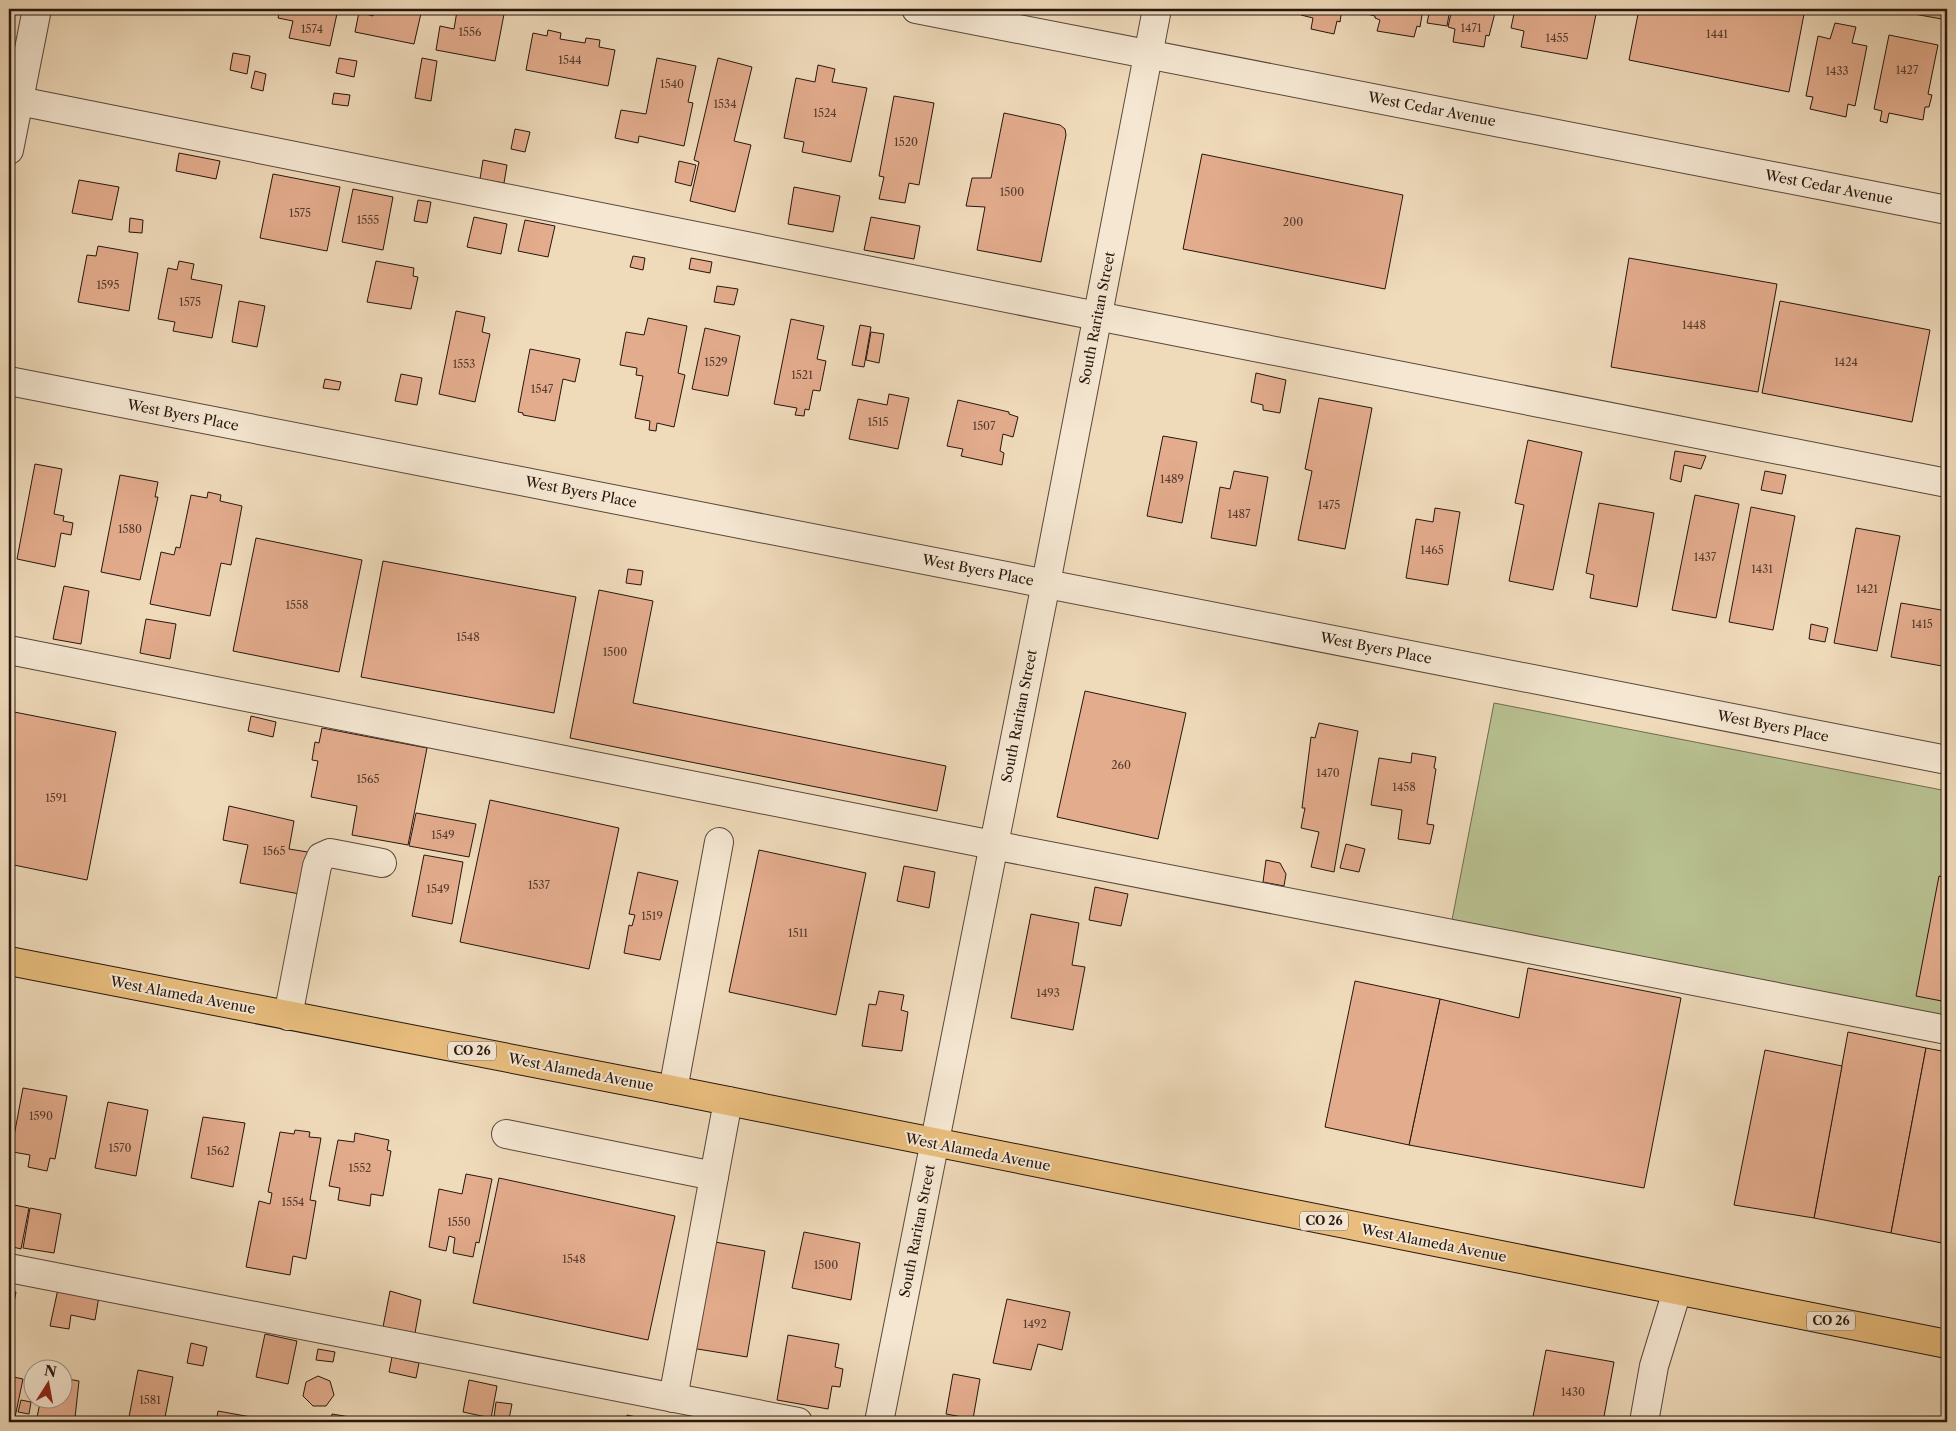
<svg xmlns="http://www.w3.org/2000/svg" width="1956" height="1431" font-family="'Libre Caslon Text',serif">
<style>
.green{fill:#b8c090;stroke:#706b4f}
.building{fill:#e3ac8d;stroke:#27160e}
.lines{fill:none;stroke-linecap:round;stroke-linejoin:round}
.minor-casing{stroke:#594739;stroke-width:30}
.major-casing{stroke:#27160e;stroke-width:30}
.minor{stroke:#f5e7d2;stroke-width:28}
.major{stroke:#e8bd7d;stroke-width:28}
.labels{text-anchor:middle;stroke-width:4;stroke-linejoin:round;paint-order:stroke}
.number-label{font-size:11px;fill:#563c2e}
.shield{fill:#f5e7d2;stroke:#655549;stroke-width:1}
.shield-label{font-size:12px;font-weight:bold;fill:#27160e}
.street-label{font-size:14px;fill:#27160e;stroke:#f5e7d2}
</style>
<rect width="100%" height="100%" fill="#efdaba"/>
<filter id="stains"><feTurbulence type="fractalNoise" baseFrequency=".004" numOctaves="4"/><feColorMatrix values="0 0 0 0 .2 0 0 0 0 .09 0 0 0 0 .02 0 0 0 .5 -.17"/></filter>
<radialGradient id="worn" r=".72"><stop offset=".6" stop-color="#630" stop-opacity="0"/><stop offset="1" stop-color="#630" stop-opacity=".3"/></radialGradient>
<polygon class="green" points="1494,703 1947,791 1947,1017 1452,920"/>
<g class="building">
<polygon points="132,9 153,9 152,13"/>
<polygon points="231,9 253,9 252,13"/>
<polygon points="280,9 338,9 330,46 289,38 293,21 278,18"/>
<polygon points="374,9 422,9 414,44 355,32 359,12 373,16"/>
<polygon points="474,9 505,9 495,61 436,50 440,26 454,29 457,11 473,14"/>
<polygon points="1303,9 1342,9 1340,22 1337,21 1334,34 1311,29 1313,18 1301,15"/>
<polygon points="1364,9 1423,9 1420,27 1417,26 1414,37 1377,31 1380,20 1375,18 1375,16 1363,13"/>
<polygon points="1430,9 1450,9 1447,26 1427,23"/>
<polygon points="1452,9 1496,9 1489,36 1486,35 1484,47 1453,42 1455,29 1448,27"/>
<polygon points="1515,9 1597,9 1587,59 1521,47 1524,31 1511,28"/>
<polygon points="1639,9 1805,9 1789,92 1629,60"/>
<polygon points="1893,9 1947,9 1947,20 1892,10"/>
<polygon points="1835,23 1856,27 1852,43 1867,46 1855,106 1848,104 1846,117 1810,109 1813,97 1806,96 1818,36 1830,39"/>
<polygon points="548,30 561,33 560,39 585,43 586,38 600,40 599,47 615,50 608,86 526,70 533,33 547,36"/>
<polygon points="1889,35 1938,45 1928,94 1932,95 1929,107 1925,107 1923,120 1889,113 1887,123 1880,121 1882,111 1874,109"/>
<polygon points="233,53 250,56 247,74 230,70"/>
<polygon points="339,58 357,61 354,77 336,73"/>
<polygon points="422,58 437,61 431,101 415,98"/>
<polygon points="657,58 696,66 688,102 693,103 684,146 639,136 638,143 615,138 621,110 646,114"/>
<polygon points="718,58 752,67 734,141 751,145 735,212 690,201 699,162 694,160"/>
<polygon points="818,65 835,69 832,82 867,88 851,162 802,152 804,142 784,138 796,78 815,82"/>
<polygon points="255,71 266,74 263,91 251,88"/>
<polygon points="334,93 350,95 348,106 332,104"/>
<polygon points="894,96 934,103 919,185 909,183 905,203 879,199 884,177 879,176"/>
<polygon points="1004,113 1060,125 1065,129 1066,135 1041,262 977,250 985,207 966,206 972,178 991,178"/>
<polygon points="515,129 530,132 525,152 511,149"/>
<polygon points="179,153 220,161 216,179 176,171"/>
<polygon points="1202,154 1403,195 1385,289 1183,249"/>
<polygon points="483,160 507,165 504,183 480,179"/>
<polygon points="679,161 696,165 691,186 675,182"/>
<polygon points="273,174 340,187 327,251 260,238"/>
<polygon points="79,180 119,187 112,220 72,213"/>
<polygon points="794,187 840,196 833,232 788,224"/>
<polygon points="353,189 393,197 383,250 342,242"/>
<polygon points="418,200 431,202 427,223 414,221"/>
<polygon points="474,217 507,224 501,254 467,247"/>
<polygon points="871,217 920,226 914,259 864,250"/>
<polygon points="130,218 143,220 142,233 129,232"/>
<polygon points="525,220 555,226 548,257 518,251"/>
<polygon points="98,246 138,253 129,311 78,302 87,255 96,256"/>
<polygon points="633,256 645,258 643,270 630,267"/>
<polygon points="691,258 712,262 710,273 689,269"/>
<polygon points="1629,258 1777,284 1758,392 1611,367"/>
<polygon points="179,261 194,264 191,279 222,285 212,338 173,331 175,322 158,319 168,268 177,270"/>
<polygon points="376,261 414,268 413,276 418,277 411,309 367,302"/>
<polygon points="717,286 738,289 734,305 714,302"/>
<polygon points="239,301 265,306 257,347 232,342"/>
<polygon points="1780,301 1930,330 1912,422 1762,393"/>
<polygon points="456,311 485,317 482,332 490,334 475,402 439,394"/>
<polygon points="648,318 687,326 678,373 685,375 674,427 657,423 656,431 649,430 650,421 635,418 643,376 636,375 637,368 620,365 626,332 644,335"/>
<polygon points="791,319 824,326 817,359 826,361 820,391 813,390 809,410 805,409 804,416 795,415 797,408 774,404"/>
<polygon points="860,325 871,327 864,367 852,365"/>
<polygon points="705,328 740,336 728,396 692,389"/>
<polygon points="871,332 884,334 879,363 866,360"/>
<polygon points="530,349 580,359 575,382 563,379 555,421 523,415 523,413 518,412"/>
<polygon points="1256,373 1286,380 1280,413 1263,410 1263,405 1251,402"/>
<polygon points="401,374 422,378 417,405 395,401"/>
<polygon points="325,379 341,382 339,390 323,388"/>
<polygon points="889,394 909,398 898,449 849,439 858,399 887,405"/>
<polygon points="1319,398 1372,408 1345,549 1298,540 1312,471 1305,469"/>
<polygon points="958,400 1009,412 1009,414 1018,417 1013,437 1003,434 1000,451 1004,453 1002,465 961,456 963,449 947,446"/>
<polygon points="1163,436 1197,442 1182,523 1147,516"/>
<polygon points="1528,440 1582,452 1553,590 1509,581 1524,505 1515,503"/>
<polygon points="1675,451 1706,456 1701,469 1684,465 1681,482 1670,479"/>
<polygon points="35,464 62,469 54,514 64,516 63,521 73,523 71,535 61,533 55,567 17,559"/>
<polygon points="1234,471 1268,477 1256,546 1211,538 1220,487 1230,489"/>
<polygon points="1765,471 1786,475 1782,494 1761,490"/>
<polygon points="120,475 158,482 155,497 158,497 140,580 101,572"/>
<polygon points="208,492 221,495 220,501 242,506 231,565 221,563 210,616 150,604 161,552 174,555 176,547 180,548 191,495 207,498"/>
<polygon points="1695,495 1739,504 1716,618 1672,610"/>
<polygon points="1599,503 1654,513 1637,607 1590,598 1594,575 1586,573"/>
<polygon points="1751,507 1795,516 1773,630 1729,622"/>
<polygon points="1435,508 1460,512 1448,585 1406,578 1416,519 1433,522"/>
<polygon points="1856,528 1900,536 1877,651 1834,643"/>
<polygon points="256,538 362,560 339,672 233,651"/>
<polygon points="383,561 576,597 554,713 361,677"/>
<polygon points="628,569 643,571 641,585 626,583"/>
<polygon points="64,586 89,591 81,644 53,639"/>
<polygon points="599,590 653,601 633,703 946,766 937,811 570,738"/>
<polygon points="1901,603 1947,611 1947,637 1942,666 1891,657"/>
<polygon points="146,619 176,624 170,659 140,653"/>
<polygon points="1811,624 1828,628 1825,642 1809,639"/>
<polygon points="1085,691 1186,713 1158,839 1057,817"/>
<polygon points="9,711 116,732 87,880 9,864"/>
<polygon points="251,716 276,722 273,737 248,731"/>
<polygon points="1319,723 1358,731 1334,872 1311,867 1319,832 1301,828 1305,808 1302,808 1311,737 1315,738"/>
<polygon points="322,728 427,748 408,845 352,835 357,806 311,797 318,761 312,760 315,742 319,743"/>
<polygon points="1412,753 1436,757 1434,768 1436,769 1427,824 1434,825 1430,844 1398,839 1402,810 1371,805 1379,758 1411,763"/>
<polygon points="490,800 619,828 589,969 460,942"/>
<polygon points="229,806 294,821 289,849 314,853 305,895 240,883 248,845 223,840"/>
<polygon points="416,813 476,824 469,857 409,846"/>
<polygon points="1346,844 1365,849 1359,872 1340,868"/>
<polygon points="759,850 866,873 836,1015 729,992"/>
<polygon points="424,855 463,862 452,924 412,916"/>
<polygon points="1266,860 1280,863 1286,874 1284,886 1263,882"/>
<polygon points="904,866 935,872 929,908 897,901"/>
<polygon points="638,872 678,881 660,960 624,953 629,925 632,926 635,915 629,914"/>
<polygon points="1939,876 1947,878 1947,1002 1916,996"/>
<polygon points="1095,887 1128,894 1121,926 1089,920"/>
<polygon points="1031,914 1079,923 1072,965 1085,967 1073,1030 1011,1018"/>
<polygon points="1528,968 1681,998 1644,1188 1409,1145 1440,999 1519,1018"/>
<polygon points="1355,981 1440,999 1409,1145 1325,1127"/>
<polygon points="879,991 904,995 901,1010 908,1012 902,1051 862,1046 869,1004 876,1005"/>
<polygon points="1848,1032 1926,1048 1891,1233 1814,1218"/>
<polygon points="1926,1048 1947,1052 1947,1244 1891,1233"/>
<polygon points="1765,1050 1842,1066 1814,1218 1734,1205"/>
<polygon points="23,1088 67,1096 55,1159 50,1158 47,1171 28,1167 30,1155 13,1152 12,1157 9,1156 9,1135 14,1136"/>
<polygon points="108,1102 148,1110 136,1176 95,1168"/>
<polygon points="203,1117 245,1123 233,1187 191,1178"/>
<polygon points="295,1130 310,1132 309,1137 321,1138 310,1200 316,1201 306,1259 293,1256 290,1275 246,1267 259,1201 270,1204 272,1193 268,1192 280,1132 294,1134"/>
<polygon points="355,1133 389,1140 387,1150 391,1151 383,1196 371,1194 370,1206 338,1200 340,1188 329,1186 338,1140 354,1142"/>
<polygon points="466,1174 492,1179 479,1243 476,1242 473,1257 453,1253 455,1238 449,1236 446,1251 429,1247 439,1189 462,1194"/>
<polygon points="499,1178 675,1216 648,1340 473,1303"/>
<polygon points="9,1204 29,1208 21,1249 9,1246"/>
<polygon points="30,1208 61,1214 54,1253 23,1248"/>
<polygon points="804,1232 860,1243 851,1300 792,1288"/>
<polygon points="704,1240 765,1251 747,1357 685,1347"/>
<polygon points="58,1289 99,1296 95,1320 71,1315 69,1329 50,1326"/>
<polygon points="9,1290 16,1292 9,1329"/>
<polygon points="390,1291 421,1300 415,1333 383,1327"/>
<polygon points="1007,1299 1070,1312 1062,1350 1038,1344 1031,1370 993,1363"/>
<polygon points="265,1334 297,1341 288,1384 256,1377"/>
<polygon points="788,1335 839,1344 835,1367 843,1369 840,1387 832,1386 828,1409 777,1400"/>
<polygon points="191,1343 207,1347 203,1366 187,1363"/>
<polygon points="318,1349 335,1352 333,1362 316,1360"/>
<polygon points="1546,1350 1614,1362 1603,1422 1532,1422"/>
<polygon points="392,1357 419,1363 416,1378 389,1372"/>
<polygon points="138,1370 173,1377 164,1422 128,1422"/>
<polygon points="953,1374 980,1379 973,1419 946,1414"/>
<polygon points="9,1376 23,1379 14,1422 9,1422"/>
<polygon points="318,1376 330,1381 334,1395 326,1406 313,1406 303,1396 306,1382"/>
<polygon points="62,1378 79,1381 75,1418 86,1420 86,1422 36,1422 41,1398 62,1398"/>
<polygon points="469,1380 497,1386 491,1418 463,1412"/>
<polygon points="21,1400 31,1402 29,1414 18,1412"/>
<polygon points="496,1402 512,1404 509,1419 494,1417"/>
<polygon points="218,1411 251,1417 250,1422 216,1422"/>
<polygon points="332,1414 362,1419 362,1422 331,1422"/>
<polygon points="627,1415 641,1418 640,1422 625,1422"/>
</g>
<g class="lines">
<defs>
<g id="minor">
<polyline points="916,9 1947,210"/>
<polyline points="19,101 1097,316 1947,483"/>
<polyline points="9,150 37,9"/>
<polyline points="9,381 1947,760"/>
<polyline points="9,650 993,845 1947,1030"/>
<polyline points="288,1016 317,866 321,857 330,853 382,863"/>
<polyline points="673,1090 719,842"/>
<polyline points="506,1134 714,1176"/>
<polyline points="9,1268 798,1422"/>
<polyline points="673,1398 728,1101"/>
<polyline points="879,1422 1046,583 1157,9"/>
<polyline points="1644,1422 1654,1366 1677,1291"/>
</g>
<polyline id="major" points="9,961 673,1090 1947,1344"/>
</defs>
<use href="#minor" class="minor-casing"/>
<use href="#major" class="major-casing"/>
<use href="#minor" class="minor"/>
<use href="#major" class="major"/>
</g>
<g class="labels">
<g class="number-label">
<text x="1471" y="32">1471</text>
<text x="312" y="33">1574</text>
<text x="470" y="36">1556</text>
<text x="1717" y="38">1441</text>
<text x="1557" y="42">1455</text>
<text x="570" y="64">1544</text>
<text x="1907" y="74">1427</text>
<text x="1837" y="75">1433</text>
<text x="672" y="88">1540</text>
<text x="725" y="108">1534</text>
<text x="825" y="117">1524</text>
<text x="906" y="146">1520</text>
<text x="1012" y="196">1500</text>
<text x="300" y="217">1575</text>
<text x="368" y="224">1555</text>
<text x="1293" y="226">200</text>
<text x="108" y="289">1595</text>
<text x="190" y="306">1575</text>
<text x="1694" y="329">1448</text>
<text x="716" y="366">1529</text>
<text x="1846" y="366">1424</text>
<text x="464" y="368">1553</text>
<text x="802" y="379">1521</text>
<text x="542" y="393">1547</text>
<text x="878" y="426">1515</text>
<text x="984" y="430">1507</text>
<text x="1172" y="483">1489</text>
<text x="1329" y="509">1475</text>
<text x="1239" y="518">1487</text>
<text x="130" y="533">1580</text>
<text x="1432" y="554">1465</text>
<text x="1705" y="561">1437</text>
<text x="1762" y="573">1431</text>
<text x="1867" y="593">1421</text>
<text x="297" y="609">1558</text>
<text x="1922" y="628">1415</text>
<text x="468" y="641">1548</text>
<text x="615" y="656">1500</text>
<text x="1121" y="769">260</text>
<text x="1328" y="777">1470</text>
<text x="368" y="783">1565</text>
<text x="1404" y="791">1458</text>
<text x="56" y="802">1591</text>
<text x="443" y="839">1549</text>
<text x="274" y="855">1565</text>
<text x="539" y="889">1537</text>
<text x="438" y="893">1549</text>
<text x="652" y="920">1519</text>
<text x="798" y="937">1511</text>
<text x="1048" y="997">1493</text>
<text x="41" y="1120">1590</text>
<text x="120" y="1152">1570</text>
<text x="218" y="1155">1562</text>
<text x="360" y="1172">1552</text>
<text x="293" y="1206">1554</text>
<text x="459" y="1226">1550</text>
<text x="574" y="1263">1548</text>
<text x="826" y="1269">1500</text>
<text x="1035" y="1328">1492</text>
<text x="1573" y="1396">1430</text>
<text x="150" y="1404">1581</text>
</g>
<g class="shield">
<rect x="448" y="1041.5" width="48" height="19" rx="4"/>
<rect x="1300" y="1211.5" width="48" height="19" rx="4"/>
<rect x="1807" y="1311.5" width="48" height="19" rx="4"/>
</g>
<g class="shield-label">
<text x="472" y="1055">CO 26</text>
<text x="1324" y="1225">CO 26</text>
<text x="1831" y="1325">CO 26</text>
</g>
<g class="street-label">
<text transform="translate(1432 109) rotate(11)" y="5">West Cedar Avenue</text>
<text transform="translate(1829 187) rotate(11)" y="5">West Cedar Avenue</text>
<text transform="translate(1097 318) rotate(-79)" y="5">South Raritan Street</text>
<text transform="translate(183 415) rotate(11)" y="5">West Byers Place</text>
<text transform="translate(581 492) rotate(11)" y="5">West Byers Place</text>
<text transform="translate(978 570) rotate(11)" y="5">West Byers Place</text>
<text transform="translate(1376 648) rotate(11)" y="5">West Byers Place</text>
<text transform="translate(1019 716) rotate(-79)" y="5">South Raritan Street</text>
<text transform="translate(1773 726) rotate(11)" y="5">West Byers Place</text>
<text transform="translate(183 995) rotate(11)" y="5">West Alameda Avenue</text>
<text transform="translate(581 1072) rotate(11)" y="5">West Alameda Avenue</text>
<text transform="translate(978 1152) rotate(11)" y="5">West Alameda Avenue</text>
<text transform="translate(917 1231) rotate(-79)" y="5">South Raritan Street</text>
<text transform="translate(1434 1243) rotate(11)" y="5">West Alameda Avenue</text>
</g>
</g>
<rect width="1956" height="1431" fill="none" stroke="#efdaba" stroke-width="30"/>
<rect x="10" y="10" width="1936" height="1411" fill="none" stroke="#27160e" stroke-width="2.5"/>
<rect x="15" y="15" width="1926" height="1401" fill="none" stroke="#27160e"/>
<g transform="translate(48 1384) rotate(11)"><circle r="24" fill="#f5e7d2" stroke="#a39384"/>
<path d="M0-4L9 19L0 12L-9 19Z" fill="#8f2418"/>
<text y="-8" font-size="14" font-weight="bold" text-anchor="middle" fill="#27160e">N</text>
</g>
<rect width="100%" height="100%" filter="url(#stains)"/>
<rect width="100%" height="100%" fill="url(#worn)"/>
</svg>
